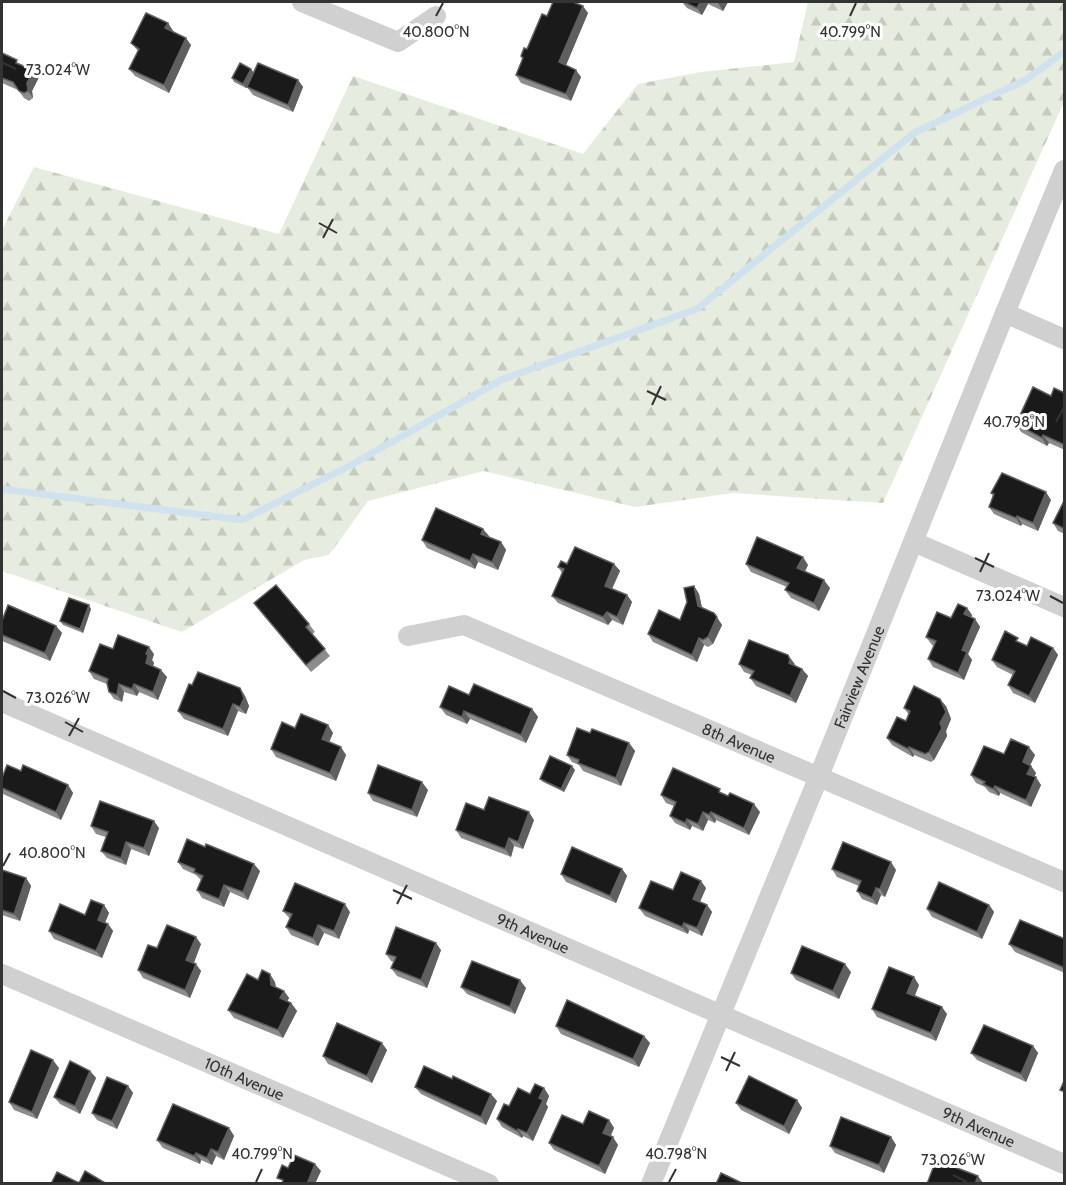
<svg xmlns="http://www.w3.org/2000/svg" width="1066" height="1185" font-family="Cabin,sans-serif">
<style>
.forest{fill:url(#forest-firs)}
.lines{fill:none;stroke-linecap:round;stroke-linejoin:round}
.stream{stroke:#cfe2ee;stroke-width:7}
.street{stroke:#d0d0d0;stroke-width:20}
.wall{fill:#8c8c8c}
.shaded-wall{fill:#5f5f5f}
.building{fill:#1a1a1a;stroke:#5f5f5f;stroke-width:1.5}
.ticks{fill:none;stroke:#333;stroke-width:2}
.labels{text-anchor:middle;stroke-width:6;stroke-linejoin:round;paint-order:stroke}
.street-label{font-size:16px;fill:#333;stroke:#fff}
.ticks-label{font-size:15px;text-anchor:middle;fill:#333;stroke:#fff;stroke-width:6;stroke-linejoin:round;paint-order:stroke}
</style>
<defs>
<pattern id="forest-firs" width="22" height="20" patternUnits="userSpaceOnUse" patternTransform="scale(1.5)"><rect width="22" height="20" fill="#e6ecdf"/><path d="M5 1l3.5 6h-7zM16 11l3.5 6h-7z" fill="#c6cbc0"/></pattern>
</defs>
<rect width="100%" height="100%" fill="#fff"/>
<polygon class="forest" points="808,2 1064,2 1064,102 883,503 733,493 635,507 484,471 368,501 329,555 304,560 182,632 2,571 2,230 34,167 279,234 353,76 583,154 638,84 701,72 794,62"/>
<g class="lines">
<polyline class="stream" points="2,489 242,520 351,465 503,379 697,309 914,133 1027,79 1064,52"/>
<g class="street">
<polyline points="302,2 398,42 436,16"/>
<polyline points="1005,313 1064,339"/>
<polyline points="914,542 1064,607"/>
<path id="s1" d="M408 636 464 625 1064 882"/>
<path id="s2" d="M2 702 1064 1164"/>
<path id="s3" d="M2 974 489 1184"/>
<path id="s4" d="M651 1184 819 776 1005 313 1064 170"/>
</g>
</g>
<g class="wall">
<polygon points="682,2 728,2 723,11 708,4 702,15 687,8"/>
<polygon points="588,13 566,65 581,77 571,101 521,83 516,75 523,59 521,56 527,49 547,16"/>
<polygon points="168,23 173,31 191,45 169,93 135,76 129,69 138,51 131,43"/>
<polygon points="2,53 21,65 34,70 39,77 32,91 33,98 29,101 24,98 18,90 2,83"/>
<polygon points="254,73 298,80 303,87 293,112 253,95 247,87 253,75 246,88 234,82 232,78"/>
<polygon points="1065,393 1065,450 1049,443 1047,446 1021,432 1016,424"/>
<polygon points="991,493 1051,500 1038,531 1022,524 1021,526 994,514 989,507 993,496"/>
<polygon points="1065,504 1065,534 1058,531 1053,523"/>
<polygon points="483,529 489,537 501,542 506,550 498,570 478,562 475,569 427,548 422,540"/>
<polygon points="567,564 614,564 620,571 612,589 627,595 632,602 623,625 612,620 608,625 558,603 552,596 562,573 558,567"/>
<polygon points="746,564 808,565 805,572 830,588 819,611 791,598 785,590 787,587 751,572"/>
<polygon points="694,586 699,594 702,607 714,613 722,625 713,644 708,647 704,645 697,662 653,642 648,634 680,620"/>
<polygon points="254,603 309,624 315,632 312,634 330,656 311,672"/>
<polygon points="967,608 972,615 971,618 975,619 980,627 968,654 972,660 964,680 933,667 928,659 934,646 932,645 926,637 951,618"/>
<polygon points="91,609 83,633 63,625 60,621"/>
<polygon points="2,621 56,626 62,633 50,661 2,641"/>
<polygon points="1022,643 1027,646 1053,648 1058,655 1035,703 1013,693 1008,685 1013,675 997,667 992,660"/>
<polygon points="113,649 154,654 152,660 154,663 153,666 167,677 158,700 139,692 137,696 124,692 122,702 114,699 109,692 107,684 94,679 89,671"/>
<polygon points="794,663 795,666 802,669 808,676 796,703 756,686 750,678 752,675 744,672 739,664"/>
<polygon points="192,685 240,688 245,696 249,706 246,714 238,711 228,736 184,719 178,711"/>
<polygon points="469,695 532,709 538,717 526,743 470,719 467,724 446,715 440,707"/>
<polygon points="946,706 951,719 946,731 947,736 934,760 931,762 914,755 913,757 892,745 887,738 906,721 909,715 904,708"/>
<polygon points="328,725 333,733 329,742 346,755 336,781 276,757 271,749 295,728"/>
<polygon points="590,733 629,743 635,751 621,786 583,771 579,765 572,762 567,755"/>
<polygon points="1004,754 1035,755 1030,765 1036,773 1034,777 1041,785 1031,807 1000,793 999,796 989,792 985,787 976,783 971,775"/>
<polygon points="575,770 564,792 543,782 540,779"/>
<polygon points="21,771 68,785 73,793 61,820 3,794 2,792 2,778"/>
<polygon points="428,790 417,817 373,801 368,793"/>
<polygon points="661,795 760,812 749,835 716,820 715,823 708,820 703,831 692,826 690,830 675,823 670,816 674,806 666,803"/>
<polygon points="484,810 534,820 523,849 514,846 511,857 461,838 456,830"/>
<polygon points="91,826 159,828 149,856 131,849 126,865 107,858 101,851 106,837 96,834"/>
<polygon points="178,862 260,871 248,900 230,892 224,907 202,898 197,890 201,880 196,875 183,869"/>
<polygon points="622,869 627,876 616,903 566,882 561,874"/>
<polygon points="832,869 896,870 885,897 881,895 877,905 862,899 857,891 859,886 837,877"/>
<polygon points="2,870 26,878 31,886 20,921 2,915"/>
<polygon points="706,888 700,902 707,905 712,912 702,936 689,930 688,934 645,916 639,908 673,890"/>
<polygon points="104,905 109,913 105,923 108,924 113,931 102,958 54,939 49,931"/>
<polygon points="989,905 994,912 982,939 932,917 927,909"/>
<polygon points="283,911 350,912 339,939 324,933 318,946 291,935 286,927 290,919"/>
<polygon points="1065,939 1065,973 1015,952 1009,944"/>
<polygon points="201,944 194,963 201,971 190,998 143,978 138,970 157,948"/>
<polygon points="441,950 427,988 397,976 391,968 394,962 391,961 386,954"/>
<polygon points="851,972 839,999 796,980 791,973"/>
<polygon points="258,980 275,982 276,987 284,991 289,998 287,1001 291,1003 297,1011 283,1038 234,1018 228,1010"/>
<polygon points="919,985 915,995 947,1014 936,1041 877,1017 872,1009"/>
<polygon points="461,987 526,988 515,1014 467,994"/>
<polygon points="556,1026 650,1043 639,1067 561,1034"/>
<polygon points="1033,1046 1038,1053 1026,1082 977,1060 971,1053"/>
<polygon points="387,1050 372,1083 328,1064 323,1056"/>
<polygon points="59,1068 37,1119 14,1110 9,1102"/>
<polygon points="90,1071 96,1078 80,1114 60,1104 54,1097"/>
<polygon points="128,1086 133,1093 117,1129 97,1120 92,1113"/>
<polygon points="415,1087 497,1101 486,1125 421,1094"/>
<polygon points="544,1088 549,1096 546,1104 548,1107 533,1141 523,1136 522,1138 502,1127 497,1119 509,1106 530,1094"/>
<polygon points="797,1100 802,1108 789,1134 741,1110 736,1103"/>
<polygon points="609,1120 614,1128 611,1136 618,1145 605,1174 554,1150 549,1143 583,1124"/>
<polygon points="229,1128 234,1136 224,1160 216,1156 212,1165 201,1160 200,1164 163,1148 157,1140"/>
<polygon points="891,1137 896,1145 884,1173 835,1153 830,1146"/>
</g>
<g class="shaded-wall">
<polygon points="700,2 706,2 708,4 702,15 697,8"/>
<polygon points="719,2 728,2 723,11 718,3"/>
<polygon points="583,6 588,13 564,70 559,62"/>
<polygon points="168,23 173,31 171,35 165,28"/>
<polygon points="186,38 191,45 169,93 164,85"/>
<polygon points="251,69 254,73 246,88 243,84"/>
<polygon points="34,70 39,77 32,91 33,98 28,91 27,83"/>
<polygon points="576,70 581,77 571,101 566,94"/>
<polygon points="298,80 303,87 293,112 288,105"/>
<polygon points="1043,435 1049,443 1047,446 1042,438"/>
<polygon points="1046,492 1051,500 1038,531 1033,523"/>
<polygon points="1017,516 1022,524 1021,526 1016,518"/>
<polygon points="483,529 489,536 487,541 481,534"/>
<polygon points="501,542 506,550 498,570 492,562"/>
<polygon points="473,554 478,562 475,569 470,561"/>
<polygon points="803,557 808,565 802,576 797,568"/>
<polygon points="614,564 620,571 610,593 605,586"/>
<polygon points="824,580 830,588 819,611 814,603"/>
<polygon points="694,586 699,594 703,613 698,606"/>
<polygon points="627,595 632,602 623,625 617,617"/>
<polygon points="89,605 91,609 83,633 80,629"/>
<polygon points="967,608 972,615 969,622 964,614"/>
<polygon points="607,612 612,620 608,625 603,617"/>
<polygon points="714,613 722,625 713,644 708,637"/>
<polygon points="975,619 980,627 968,654 972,660 964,680 958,673 962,650"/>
<polygon points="56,626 62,633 50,661 45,653"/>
<polygon points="699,638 704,645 697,662 692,655"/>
<polygon points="149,647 154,654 152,660 154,663 151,671 146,663 146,654"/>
<polygon points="1053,648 1058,655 1035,703 1029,696"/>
<polygon points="788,655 794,663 796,667 789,663"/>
<polygon points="802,669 808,676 796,703 790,696"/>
<polygon points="161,670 167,677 158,700 153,692"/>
<polygon points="119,684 124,692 122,702 117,695"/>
<polygon points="134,684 139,692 137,696 132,689"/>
<polygon points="240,688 245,696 249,706 246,714 240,707"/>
<polygon points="940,699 946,706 951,719 946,731 947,736 934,760 929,752 940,723"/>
<polygon points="233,704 238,711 228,736 223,729"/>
<polygon points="532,709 538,717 526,743 521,735"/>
<polygon points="464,711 470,719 467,724 462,717"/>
<polygon points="328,725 333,733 327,747 322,739"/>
<polygon points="629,743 635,751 621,786 616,778"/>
<polygon points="341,747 346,755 336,781 330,773"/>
<polygon points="909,747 914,755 913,757 908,749"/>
<polygon points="1029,747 1035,755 1028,770 1023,762"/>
<polygon points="572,766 575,770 564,792 561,789"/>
<polygon points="1031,766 1036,773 1032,781 1027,774"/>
<polygon points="1036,777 1041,785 1031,807 1026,800"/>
<polygon points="422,782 428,790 417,817 412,810"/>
<polygon points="68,785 73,793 61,820 56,812"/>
<polygon points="995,786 1000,793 999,796 993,789"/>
<polygon points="754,804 760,812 749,835 744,828"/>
<polygon points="529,812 534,820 523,849 518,842"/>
<polygon points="703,812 708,820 703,831 698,824"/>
<polygon points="711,812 716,820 715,823 709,815"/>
<polygon points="687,819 692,826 690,830 685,823"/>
<polygon points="154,821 159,828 149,856 144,848"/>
<polygon points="509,838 514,846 511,857 505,849"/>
<polygon points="126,842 131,849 126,865 121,858"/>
<polygon points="891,862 896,870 885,897 880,889"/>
<polygon points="254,864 260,871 248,900 243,892"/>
<polygon points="622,869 627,876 616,903 610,896"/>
<polygon points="26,878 31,886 20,921 14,914"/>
<polygon points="701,881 706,888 698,906 693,899"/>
<polygon points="224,885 230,892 224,907 219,899"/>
<polygon points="876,888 881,895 877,905 872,898"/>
<polygon points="345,904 350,912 339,939 334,931"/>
<polygon points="104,905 109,913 103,927 98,920"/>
<polygon points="707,905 712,912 702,936 697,928"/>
<polygon points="989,905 994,912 982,939 977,932"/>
<polygon points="684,923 689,930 688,934 682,927"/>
<polygon points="108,924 113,931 102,958 96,951"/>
<polygon points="318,925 324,933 318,946 313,938"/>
<polygon points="196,937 201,944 192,967 186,960"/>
<polygon points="436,943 441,950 427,988 421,980"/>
<polygon points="196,964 201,971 190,998 185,990"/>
<polygon points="845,964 851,972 839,999 833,991"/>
<polygon points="270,974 275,982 276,993 271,985"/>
<polygon points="914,977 919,985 913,1000 907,993"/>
<polygon points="520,980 526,988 515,1014 510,1007"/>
<polygon points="284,991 289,998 285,1006 280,998"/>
<polygon points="291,1003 297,1011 283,1038 278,1030"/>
<polygon points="942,1007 947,1014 936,1041 931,1033"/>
<polygon points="644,1036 650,1043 639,1067 633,1059"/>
<polygon points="382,1043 387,1050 372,1083 367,1076"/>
<polygon points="1033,1046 1038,1053 1026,1082 1021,1074"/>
<polygon points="53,1060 59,1068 37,1119 32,1112"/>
<polygon points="90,1071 96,1078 80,1114 75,1106"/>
<polygon points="128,1086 133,1093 117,1129 112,1121"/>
<polygon points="544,1088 549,1096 546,1104 548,1107 533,1141 527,1133 539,1098"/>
<polygon points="491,1094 497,1101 486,1125 481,1117"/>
<polygon points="797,1100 802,1108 789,1134 784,1126"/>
<polygon points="609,1120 614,1128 608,1140 603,1133"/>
<polygon points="229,1128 234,1136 224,1160 218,1152"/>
<polygon points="518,1129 523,1136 522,1138 517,1131"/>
<polygon points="613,1137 618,1145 605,1174 599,1166"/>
<polygon points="891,1137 896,1145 884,1173 879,1165"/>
<polygon points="211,1149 216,1156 212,1165 207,1158"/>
<polygon points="196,1153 201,1160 200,1164 194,1156"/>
<polygon points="315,1164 321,1171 315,1184 307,1184"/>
<polygon points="978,1176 983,1183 983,1184 975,1184"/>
</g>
<g class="building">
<polygon points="553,2 573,2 583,6 559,62 576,70 566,94 516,75 523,58 521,56 524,48 527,49 542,14 547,16"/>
<polygon points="684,2 700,2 697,8"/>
<polygon points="146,13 168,23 165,28 186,38 164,85 129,69 139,49 131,43"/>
<polygon points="2,53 17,60 16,63 34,70 27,83 28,91 24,93 19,91 13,82 2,78"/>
<polygon points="240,63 251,69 243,84 232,78"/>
<polygon points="258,63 298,80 288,105 247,87"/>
<polygon points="1033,387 1051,396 1054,388 1065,393 1065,445 1043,435 1042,438 1016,424"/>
<polygon points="1002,473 1046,492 1033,523 1017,516 1016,518 989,507 994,494 991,493"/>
<polygon points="1063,503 1065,504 1065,529 1053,523"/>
<polygon points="436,508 483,529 481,534 501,542 492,562 473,554 470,561 422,540"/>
<polygon points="757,537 803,557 797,568 824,580 814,603 785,590 789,583 746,564"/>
<polygon points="575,547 614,564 605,586 627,595 617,617 607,612 603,617 552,596 564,569 558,567 561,561 567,564"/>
<polygon points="276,585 309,624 306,627 325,649 306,665 254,603"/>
<polygon points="694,586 698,606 714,613 717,617 708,637 703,640 699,638 692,655 648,634 659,610 680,620 687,602 684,588"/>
<polygon points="69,598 89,605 80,629 60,621"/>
<polygon points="958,604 967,608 964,614 975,619 962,650 967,652 958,673 928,659 936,641 926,637 937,612 951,618"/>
<polygon points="8,605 56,626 45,653 2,635 2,621"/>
<polygon points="1005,631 1018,638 1016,641 1027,646 1031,637 1053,648 1029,696 1008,685 1015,671 992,660"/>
<polygon points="118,635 149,647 146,654 148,655 146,663 161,670 153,692 134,684 132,689 119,684 117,695 109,692 107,683 108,679 89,671 100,644 113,649"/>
<polygon points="749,640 788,655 790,660 789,663 802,669 790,696 750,678 754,671 739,664"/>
<polygon points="198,672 240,688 244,698 240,707 233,704 223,729 178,711 189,684 192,685"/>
<polygon points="474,684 532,709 521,735 464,711 462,717 440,707 449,686 469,695"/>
<polygon points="914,686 940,699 946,712 940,723 942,728 929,752 925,754 909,747 908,749 887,738 897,717 906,721 910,711 904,708"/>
<polygon points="301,714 328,725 322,739 341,747 330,773 271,749 282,722 295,728"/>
<polygon points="577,728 590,733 592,729 629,743 616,778 578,763 579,760 567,755"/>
<polygon points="1011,739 1029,747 1023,762 1031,766 1027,774 1036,777 1026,800 995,786 993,789 983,784 985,782 971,775 984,746 1004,754"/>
<polygon points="550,756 572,766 561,789 540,779"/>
<polygon points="7,765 21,771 23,765 68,785 56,812 2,788 2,778"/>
<polygon points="378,765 422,782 412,810 368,793"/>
<polygon points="673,768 720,789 719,792 728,796 730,793 754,804 744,828 711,812 709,815 703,812 698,824 687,819 685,823 670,816 676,802 661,795"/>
<polygon points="489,797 529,812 518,842 509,838 505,849 456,830 466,803 484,810"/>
<polygon points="100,801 154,821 144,848 126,842 121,858 101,851 108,832 91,826"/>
<polygon points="187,839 205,847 206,844 254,864 243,892 224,885 219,899 197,890 203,876 194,872 195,869 178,862"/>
<polygon points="843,842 891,862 880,889 876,888 872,898 857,891 861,881 832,869"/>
<polygon points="572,847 622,869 610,896 561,874"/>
<polygon points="2,870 26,878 14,914 2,910"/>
<polygon points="681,872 701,881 693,899 707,905 697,928 684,923 682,927 639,908 651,881 673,890"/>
<polygon points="939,882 989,905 977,932 927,909"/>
<polygon points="295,883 345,904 334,931 318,925 313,938 286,927 292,914 283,911"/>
<polygon points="91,900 104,905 98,920 108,924 96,951 49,931 60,904 85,915"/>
<polygon points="1020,920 1065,939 1065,968 1009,944"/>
<polygon points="167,925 196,937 186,960 196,964 185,990 138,970 148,945 157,948"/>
<polygon points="396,927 436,943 421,980 391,968 396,957 386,954"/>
<polygon points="802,946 845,964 833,991 791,973"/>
<polygon points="472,961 520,980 510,1007 461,987"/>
<polygon points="889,967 914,977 907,993 942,1007 931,1033 872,1009"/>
<polygon points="262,970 270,974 271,985 284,991 280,998 291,1003 278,1030 228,1010 247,974 258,980"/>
<polygon points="567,1000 644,1036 633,1059 556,1026"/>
<polygon points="337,1023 382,1043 367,1076 323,1056"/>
<polygon points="984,1025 1033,1046 1021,1074 971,1053"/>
<polygon points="31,1050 53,1060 32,1112 9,1102"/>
<polygon points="70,1061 90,1071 75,1106 54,1097"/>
<polygon points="424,1066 452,1079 453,1076 491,1094 481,1117 415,1087"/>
<polygon points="749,1076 797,1100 784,1126 736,1103"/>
<polygon points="107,1077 128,1086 112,1121 92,1113"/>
<polygon points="1065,1079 1065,1092 1060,1090"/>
<polygon points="535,1084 544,1088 539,1098 543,1100 527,1133 518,1129 517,1131 497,1119 504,1104 509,1106 518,1088 530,1094"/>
<polygon points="173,1104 229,1128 218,1152 211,1149 207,1158 196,1153 194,1156 157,1140"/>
<polygon points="589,1111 609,1120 603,1133 613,1137 599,1166 549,1143 562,1115 583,1124"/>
<polygon points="841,1117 891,1137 879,1165 830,1146"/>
<polygon points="294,1155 315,1164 307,1184 282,1184 283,1180 277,1178 282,1165 288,1168"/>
<polygon points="936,1160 978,1176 975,1184 927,1184"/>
<polygon points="85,1171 107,1184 51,1184 57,1172 79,1183"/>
<polygon points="721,1173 744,1184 716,1184"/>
</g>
<path class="ticks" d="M436 16 443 3M850 16 856 3M3 63 16 69M319 223 337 233M323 238 333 219M647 391 666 400M652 405 661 386M1056 422 1063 409M975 558 994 567M980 572 989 553M1050 596 1063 603M3 691 16 698M65 722 83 732M69 736 79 718M3 866 10 853M393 890 412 899M397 904 407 885M721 1057 740 1066M726 1071 735 1052M953 1175 967 1182M256 1182 262 1169M669 1182 676 1169"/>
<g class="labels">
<g class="street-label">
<text dy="6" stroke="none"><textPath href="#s4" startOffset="548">Fairview Avenue</textPath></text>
<text dy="6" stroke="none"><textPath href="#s1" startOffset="356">8th Avenue</textPath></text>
<text dy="6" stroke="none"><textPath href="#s2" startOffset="579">9th Avenue</textPath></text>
<text dy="6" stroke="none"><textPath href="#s3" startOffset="264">10th Avenue</textPath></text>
<text dy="6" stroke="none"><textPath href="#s2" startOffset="1065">9th Avenue</textPath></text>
</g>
</g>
<g class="ticks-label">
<text x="436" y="37">40.800°N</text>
<text x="850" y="37">40.799°N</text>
<text x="58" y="75">73.024°W</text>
<text x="1014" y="427">40.798°N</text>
<text x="1008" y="601">73.024°W</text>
<text x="58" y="703">73.026°W</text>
<text x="52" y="858">40.800°N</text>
<text x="262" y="1159">40.799°N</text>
<text x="676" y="1159">40.798°N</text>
<text x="953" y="1165">73.026°W</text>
</g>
<rect width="1066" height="1185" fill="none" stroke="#333333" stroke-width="6"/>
</svg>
